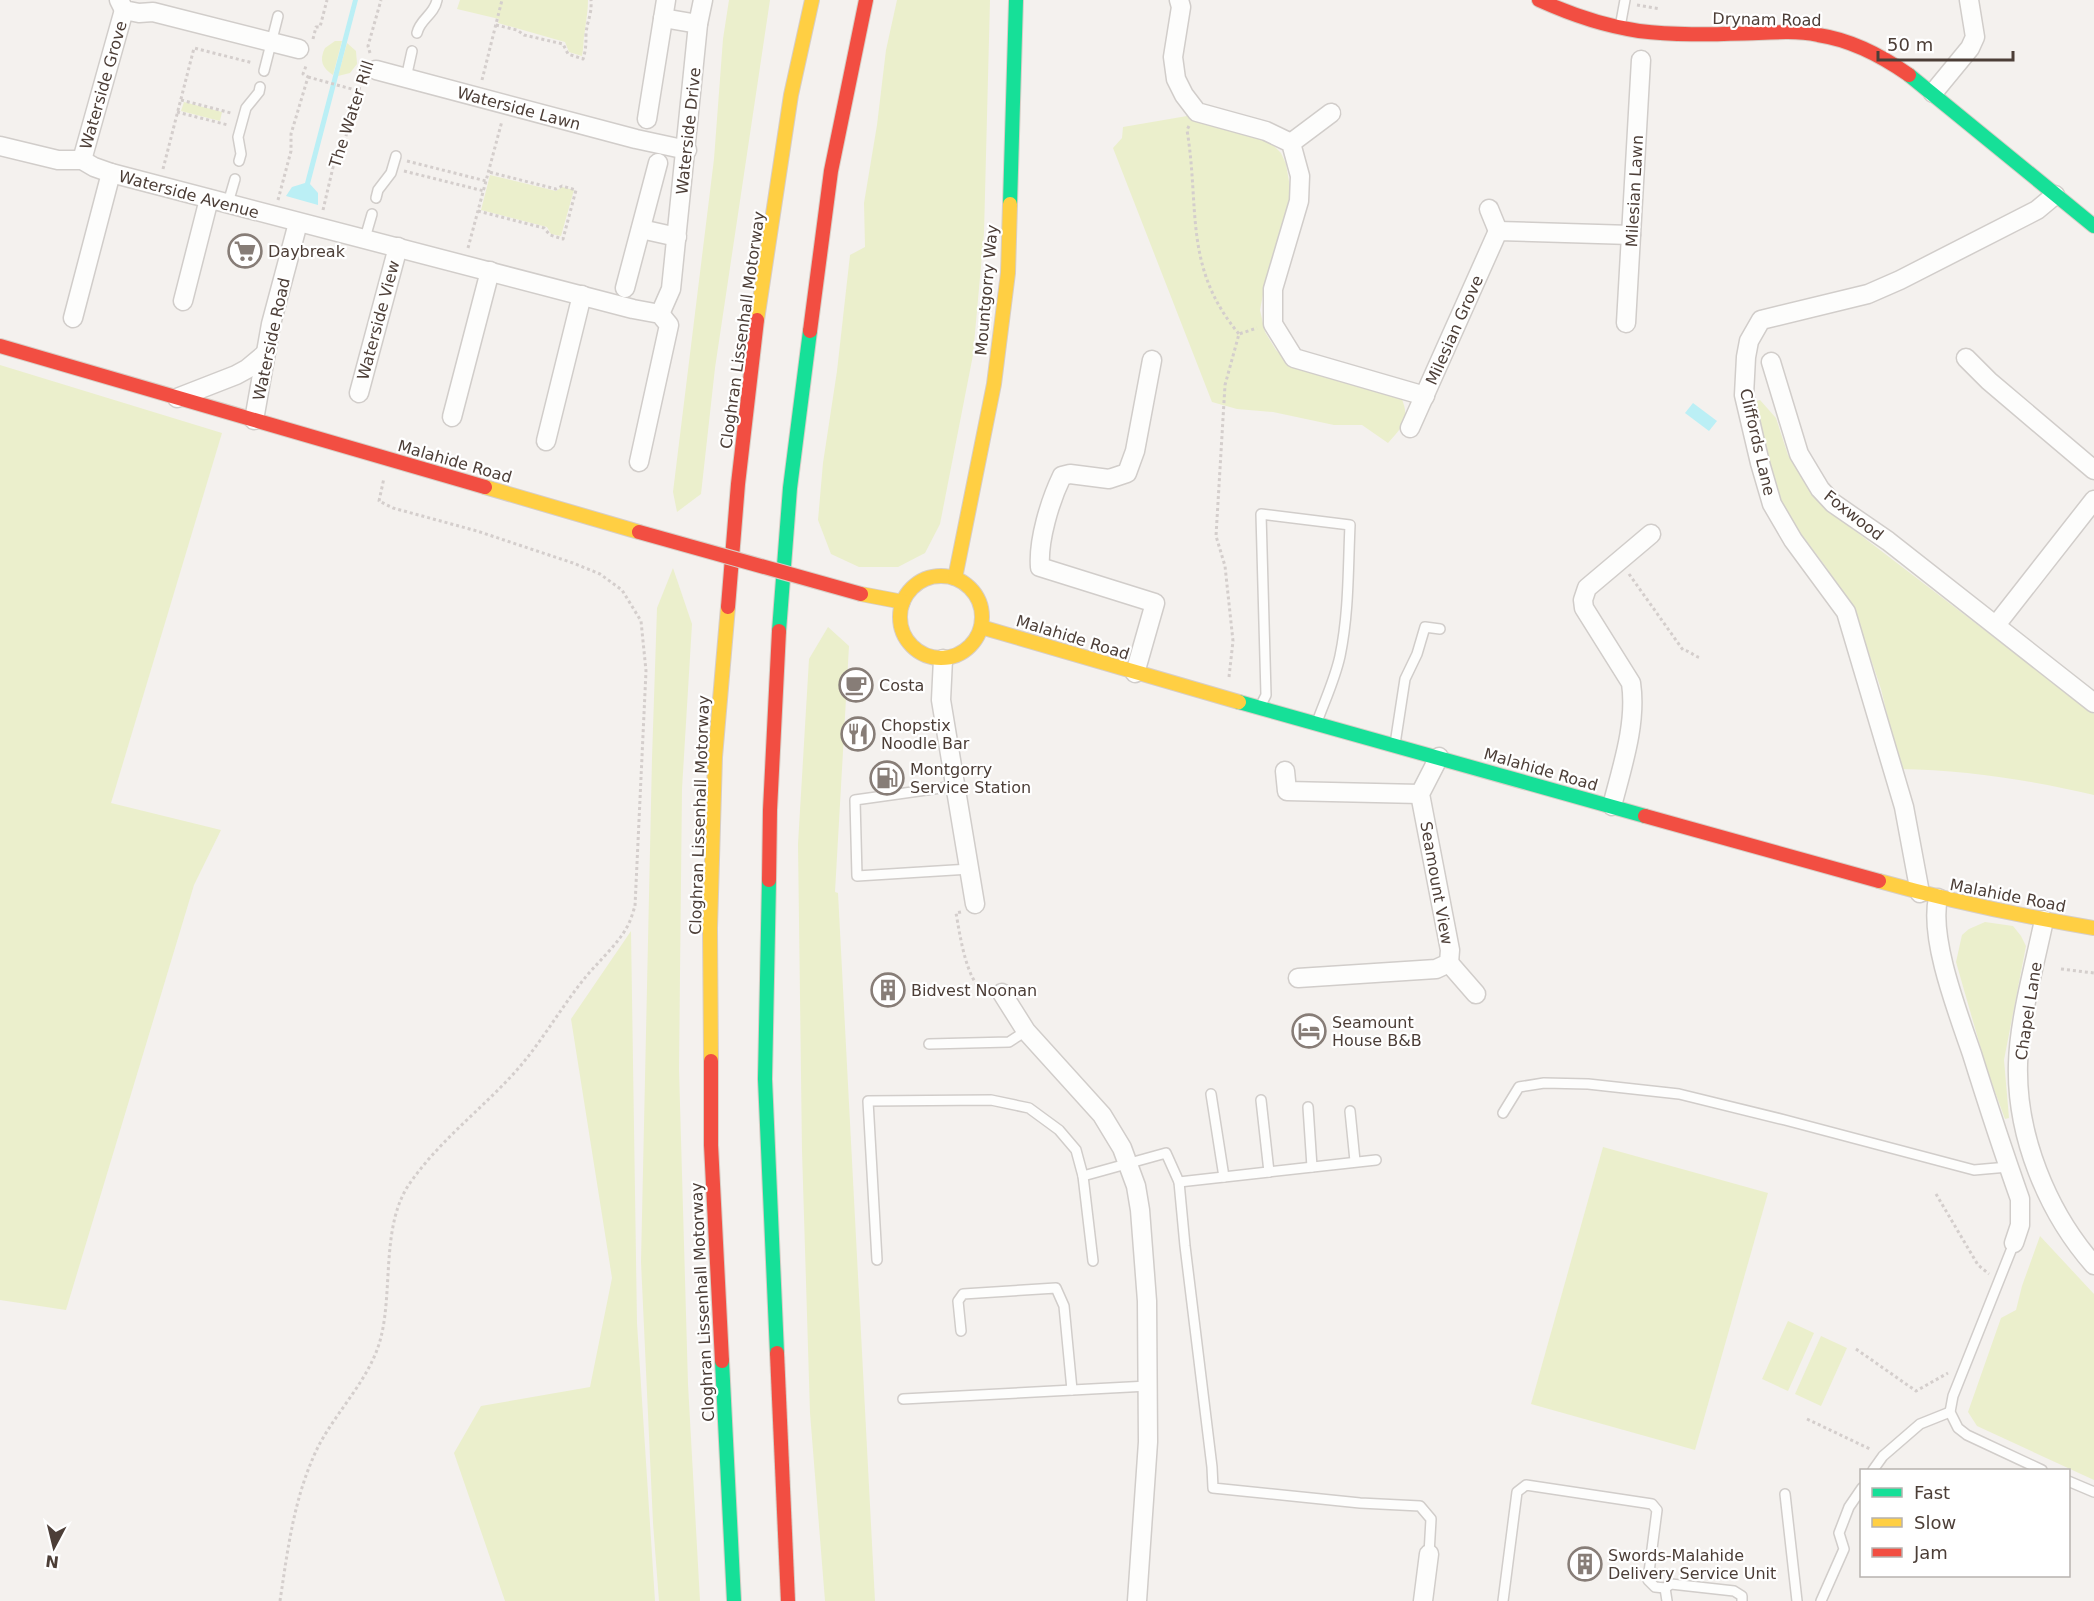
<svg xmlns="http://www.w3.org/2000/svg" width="2094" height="1601" font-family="'DejaVu Sans',sans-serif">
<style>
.green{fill:#ebefcc}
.water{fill:#bbeff5}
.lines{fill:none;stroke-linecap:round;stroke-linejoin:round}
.lane-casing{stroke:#d1cdca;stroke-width:12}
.street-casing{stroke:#d1cdca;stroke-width:21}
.fast-casing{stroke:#d7cec6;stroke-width:16}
.slow-casing{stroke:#d7cec6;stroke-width:16}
.jam-casing{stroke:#d7cec6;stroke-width:16}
.path{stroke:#d4cecc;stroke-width:3;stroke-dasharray:3 3;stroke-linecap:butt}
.lane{stroke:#fdfdfc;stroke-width:9}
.street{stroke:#fdfdfc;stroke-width:18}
.fast{stroke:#16e098;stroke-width:14}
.slow{stroke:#ffcf43;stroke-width:14}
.jam{stroke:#f24e42;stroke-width:14}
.jam-bridge-casing{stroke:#d7cec6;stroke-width:16;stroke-linecap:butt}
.jam-bridge{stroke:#f24e42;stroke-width:14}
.labels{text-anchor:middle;stroke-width:4.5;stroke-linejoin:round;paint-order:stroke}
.street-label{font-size:16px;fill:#4c3e37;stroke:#fff}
.poi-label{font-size:16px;fill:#4c3e37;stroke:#fff;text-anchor:start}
</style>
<rect width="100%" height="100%" fill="#f4f1ee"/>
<g class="green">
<path d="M460 0H588C588 11 586 20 585 30 583 39 584 47 582 56L569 52 565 42 498 23 499 19 457 9Z"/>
<polygon points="729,0 770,0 715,368 701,494 677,512 673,492 714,159 723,39"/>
<polygon points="897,0 990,0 984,233 973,355 940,524 925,553 898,567 859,567 831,554 818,520 823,463 837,371 850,255 865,247 864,203 877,125 886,50"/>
<path d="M335 41H342L333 75C322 68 319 60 325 48Z"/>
<polygon points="347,43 356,51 357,64 350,73 338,76"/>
<polygon points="184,102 222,112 220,121 181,111"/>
<path d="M1187 116 1206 124 1262 140 1273 145 1281 153 1286 164 1291 193 1289 209 1265 284 1260 310 1265 332 1276 350 1291 364 1401 397C1411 419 1402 427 1388 443L1362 425H1334L1273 412 1237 409 1212 402 1113 148 1122 138 1123 127Z"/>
<polygon points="490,175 556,191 562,187 574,190 561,236 551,234 547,227 481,210"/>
<polygon points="0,365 222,433 111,803 221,830 194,885 66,1310 0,1300"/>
<path d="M1760 400 1776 418 1788 455 1820 501 1833 514 2094 714V795C2030 780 1965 770 1900 769L1881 689 1858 621 1826 567 1783 510 1771 479 1754 402Z"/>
<polygon points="673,568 692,624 682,789 679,1069 688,1384 700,1601 659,1601 653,1523 641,1262 652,758 657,608"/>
<polygon points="828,627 849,646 835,892 838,893 875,1601 825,1601 810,1413 802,1151 798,844 809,659"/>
<polygon points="1985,922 2013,926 2021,936 2026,946 2004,1060 2009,1118 2005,1119 1987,1070 1956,962 1962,935 1969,929"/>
<polygon points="631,931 637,1323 655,1601 505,1601 454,1453 481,1406 590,1387 612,1278 571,1019"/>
<polygon points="1603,1147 1768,1193 1695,1450 1531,1404"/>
<polygon points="2040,1236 2094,1294 2094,1480 1977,1426 1968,1412 2001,1318 2016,1310 2022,1286"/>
<polygon points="1788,1321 1814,1333 1788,1391 1762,1379"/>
<polygon points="1821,1336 1847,1348 1821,1406 1795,1394"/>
</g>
<g class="water">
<polygon points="353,0 358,0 310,184 318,193 318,205 286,196 292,187 305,183"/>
<polygon points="1693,403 1717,421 1709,431 1685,413"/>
</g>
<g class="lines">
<defs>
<g id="lane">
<polyline points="1620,27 1625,0"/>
<path d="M417 33C420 19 434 15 437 0"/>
<polyline points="264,71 278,16"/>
<polyline points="406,78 412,51"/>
<polyline points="239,161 241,154 238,137 246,108 259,92 260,87"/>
<polyline points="376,198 378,190 391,173 396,156"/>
<polyline points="228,203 235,179"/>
<polyline points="365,238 372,214"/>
<path d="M1261 705 1266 695 1261 514 1350 525C1348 568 1349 613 1340 656 1335 679 1325 700 1317 722"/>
<polyline points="1395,744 1405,679 1417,654 1425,627 1440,629"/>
<polyline points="955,786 855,800 857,876 970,869"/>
<polyline points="929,1044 1009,1042 1026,1031"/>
<polyline points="1211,1094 1224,1177"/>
<polyline points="1261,1100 1269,1172"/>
<polyline points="1308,1107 1312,1167"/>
<polyline points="1350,1111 1355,1161"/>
<polyline points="1503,1113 1519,1087 1544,1083 1588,1084 1679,1094 1785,1120 1974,1170 2008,1167"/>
<polyline points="1083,1176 1166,1153 1179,1182 1185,1246 1212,1467 1213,1488 1360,1503 1420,1506 1431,1519 1429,1554"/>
<polyline points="1179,1182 1376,1160"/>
<polyline points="2014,1243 1953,1396 1950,1412 1958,1428 1967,1435 2042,1470"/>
<polyline points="877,1260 868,1101 991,1100 1029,1108 1059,1130 1076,1150 1083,1176 1093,1261"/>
<polyline points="961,1331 958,1301 963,1294 1056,1288 1064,1306 1072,1390"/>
<polyline points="903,1399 1148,1386"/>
<polyline points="1873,1470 1883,1456 1920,1424 1950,1412"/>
<polyline points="2068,1481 2094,1492"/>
<polyline points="1785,1494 1797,1601"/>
<polyline points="1665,1588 1667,1601"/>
<polyline points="1503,1601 1517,1492 1526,1485 1652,1504 1657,1510 1648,1580 1655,1587 1665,1588 1671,1584 1734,1591 1742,1596 1742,1601"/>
<polyline points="1821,1601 1844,1549 1839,1533 1849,1507 1862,1488"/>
</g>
<g id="street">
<polyline points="119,0 124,10 139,13 153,12 299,49"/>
<polyline points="1179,0 1181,7 1173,57 1176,79 1184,95 1197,112 1266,131 1291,143 1300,176 1299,201 1273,289 1273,324 1294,358 1425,396"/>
<polyline points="663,18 698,24"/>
<polyline points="376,70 636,139 687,150"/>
<polyline points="1933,93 1970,48 1975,37 1969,0"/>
<polyline points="647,119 666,0"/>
<polyline points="1291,143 1331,113"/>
<polyline points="0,146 58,160 82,160 94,167 111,173 633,309 660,314 669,325 639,462"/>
<polyline points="82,160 124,10"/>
<polyline points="1489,209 1498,231"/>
<polyline points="641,229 677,237"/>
<polyline points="625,288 658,163"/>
<polyline points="183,301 209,199"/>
<polyline points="660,314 671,289 698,24 703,0"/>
<polyline points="73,318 111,173"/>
<polyline points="1626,323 1641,60"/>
<polyline points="1966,358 1989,381 2094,470"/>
<polyline points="1771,362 1799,454 1820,489 1833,503 1888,541 2094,703"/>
<polyline points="359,393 398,247"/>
<polyline points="177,398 236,375 247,369 266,353"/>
<polyline points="452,417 490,271"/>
<polyline points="254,420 271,324 298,223"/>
<polyline points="1410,428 1498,231 1631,235"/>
<polyline points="546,441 582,295"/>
<polyline points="1996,625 2094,500"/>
<polyline points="943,659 941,700 975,904"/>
<path d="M1135 673 1155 603 1040 567C1038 540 1050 501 1062 476L1070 474 1109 479 1127 473 1135 451 1152 360"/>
<polyline points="1285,771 1287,791 1420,794"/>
<path d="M1612 806C1622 767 1637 723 1631 683L1584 608 1583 600 1587 588 1651 534"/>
<polyline points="1920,893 1904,807 1846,612 1793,540 1772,504 1760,463 1744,395 1746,357 1749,341 1761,320 1868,294 1900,280 2037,210 2055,195"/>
<path d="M1938 898C1929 939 1958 1013 1972 1054 1987 1102 2003 1151 2020 1199V1225L2014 1243"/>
<path d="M2044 920C2035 964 2019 1019 2018 1064 2016 1135 2047 1212 2094 1265"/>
<polyline points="1449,963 1476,994"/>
<polyline points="1298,978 1436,969 1449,963 1450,950 1420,794 1439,757"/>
<polyline points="1002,993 1026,1031 1102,1115 1122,1148 1136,1186 1140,1210 1147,1301 1148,1442 1137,1601"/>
<polyline points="1423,1601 1429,1554"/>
</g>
<g id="fast">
<polyline points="1909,75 2094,226"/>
<polyline points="1010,204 1016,0"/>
<polyline points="779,631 790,488 810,331"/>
<polyline points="1239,702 1645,816"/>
<polyline points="769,880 765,1079 777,1353"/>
<polyline points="722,1361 734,1601"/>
</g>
<g id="slow">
<polyline points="757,320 791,95 812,0"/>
<polyline points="485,487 639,532"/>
<circle cx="941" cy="617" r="41"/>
<polyline points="955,578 994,384 1008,273 1010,204"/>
<polyline points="861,594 903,602"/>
<polyline points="981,627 1239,702"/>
<path d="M1879 881C1950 901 2021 916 2094 928"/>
<polyline points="711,1061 710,928 715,757 728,607"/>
</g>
<g id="jam">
<path d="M1539 0C1572 15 1604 26 1639 31 1679 36 1719 34 1758 33 1778 32 1798 31 1818 35 1852 40 1882 56 1909 75"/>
<polyline points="810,331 831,171 866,0"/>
<polyline points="0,346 485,487"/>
<polyline points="728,607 738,484 757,320"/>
<polyline points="1645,816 1879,881"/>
<polyline points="769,880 770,810 779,631"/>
<polyline points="711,1061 711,1145 722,1361"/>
<polyline points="777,1353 788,1601"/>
</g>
</defs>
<use href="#lane" class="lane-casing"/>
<use href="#street" class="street-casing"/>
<use href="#fast" class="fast-casing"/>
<use href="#slow" class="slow-casing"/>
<use href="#jam" class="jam-casing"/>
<g class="path">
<polyline points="1637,5 1660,9"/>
<path d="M496 25 517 30 524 35 563 44 568 54 583 59C586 50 586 43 586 34 587 21 592 15 591 0"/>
<polyline points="313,39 316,27 320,27 327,0"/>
<polyline points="370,53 368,46 381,0"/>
<polyline points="308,77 359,91"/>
<polyline points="482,80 502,0"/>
<polyline points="181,100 231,113"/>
<polyline points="177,112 228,125"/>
<path d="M1189 126 1187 130C1200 209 1183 267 1239 334"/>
<polyline points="407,161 486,181"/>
<polyline points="163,169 194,48 253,63"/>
<polyline points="404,171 484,191"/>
<polyline points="278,200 291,151 291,134 308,77 303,74 306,66"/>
<polyline points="323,210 334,163 342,150 362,79"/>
<polyline points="478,211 544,228 550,235 563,239 576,190 562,186 556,189 489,172"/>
<polyline points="468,248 502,121"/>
<path d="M1629 574 1683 650C1691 651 1694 657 1702 658"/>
<polyline points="1229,677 1233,641 1225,566 1216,536 1225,385 1239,334 1257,328"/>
<path d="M961 912 956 913C960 935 966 981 985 993"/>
<polyline points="2061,969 2094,973"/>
<polyline points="1936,1194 1978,1265 1989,1274"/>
<polyline points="1856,1349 1916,1391 1948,1373"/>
<polyline points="1807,1419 1872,1450"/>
<path d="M280 1601C288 1548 294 1496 318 1447 337 1410 371 1378 381 1337 393 1289 381 1224 410 1183 440 1140 482 1109 516 1071 541 1043 560 1009 584 979 596 964 618 944 627 927 631 920 633 912 635 906L646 671 641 621 622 590 600 574 573 563 477 531 393 508 379 501 384 478"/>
</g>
<use href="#lane" class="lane"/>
<use href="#street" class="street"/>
<use href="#fast" class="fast"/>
<use href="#slow" class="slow"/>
<use href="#jam" class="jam"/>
<defs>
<polyline id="jam-bridge" points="639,532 861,594"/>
</defs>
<use href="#jam-bridge" class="jam-bridge-casing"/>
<use href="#jam-bridge" class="jam-bridge"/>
</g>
<defs>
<symbol id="supermarket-ring" viewBox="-11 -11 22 22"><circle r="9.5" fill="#fff" stroke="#877d77" stroke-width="1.5"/><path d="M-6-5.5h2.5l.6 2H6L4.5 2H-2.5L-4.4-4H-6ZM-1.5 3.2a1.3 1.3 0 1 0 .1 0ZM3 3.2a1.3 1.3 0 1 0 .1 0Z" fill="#877d77"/></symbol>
<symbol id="cafe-ring" viewBox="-11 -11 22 22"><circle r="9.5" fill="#fff" stroke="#877d77" stroke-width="1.5"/><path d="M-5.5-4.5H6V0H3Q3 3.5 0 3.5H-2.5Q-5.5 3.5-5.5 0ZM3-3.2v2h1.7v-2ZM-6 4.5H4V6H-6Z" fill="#877d77"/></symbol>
<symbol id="restaurant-ring" viewBox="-11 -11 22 22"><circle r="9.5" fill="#fff" stroke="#877d77" stroke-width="1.5"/><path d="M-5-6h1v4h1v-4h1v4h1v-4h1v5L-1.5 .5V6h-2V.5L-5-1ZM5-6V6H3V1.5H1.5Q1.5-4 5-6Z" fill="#877d77"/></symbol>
<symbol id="fuel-ring" viewBox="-11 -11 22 22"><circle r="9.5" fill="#fff" stroke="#877d77" stroke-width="1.5"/><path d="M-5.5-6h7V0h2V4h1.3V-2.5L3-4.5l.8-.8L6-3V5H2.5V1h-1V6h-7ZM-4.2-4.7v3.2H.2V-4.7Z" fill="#877d77"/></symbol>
<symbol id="building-ring" viewBox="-11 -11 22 22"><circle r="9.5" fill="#fff" stroke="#877d77" stroke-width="1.5"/><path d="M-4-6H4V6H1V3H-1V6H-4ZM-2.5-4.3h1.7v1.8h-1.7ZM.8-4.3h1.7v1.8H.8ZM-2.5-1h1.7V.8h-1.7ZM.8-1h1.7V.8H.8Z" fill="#877d77"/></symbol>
<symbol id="hotel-ring" viewBox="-11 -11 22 22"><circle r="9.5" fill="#fff" stroke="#877d77" stroke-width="1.5"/><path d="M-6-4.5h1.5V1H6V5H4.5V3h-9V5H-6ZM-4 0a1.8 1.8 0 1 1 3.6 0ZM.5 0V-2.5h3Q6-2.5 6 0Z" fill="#877d77"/></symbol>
</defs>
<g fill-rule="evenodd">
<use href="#supermarket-ring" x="226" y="232" width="38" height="38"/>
<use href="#cafe-ring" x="837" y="666" width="38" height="38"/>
<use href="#restaurant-ring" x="839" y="715" width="38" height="38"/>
<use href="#fuel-ring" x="868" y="759" width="38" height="38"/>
<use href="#building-ring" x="869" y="971" width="38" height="38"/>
<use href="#hotel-ring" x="1290" y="1012" width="38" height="38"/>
<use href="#building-ring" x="1566" y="1545" width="38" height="38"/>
</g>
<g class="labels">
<g class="street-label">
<text transform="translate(1767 19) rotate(1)" y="6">Drynam Road</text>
<text transform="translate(103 85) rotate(-74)" y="6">Waterside Grove</text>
<text transform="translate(519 108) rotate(15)" y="6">Waterside Lawn</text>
<text transform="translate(351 114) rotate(-72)" y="6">The Water Rill</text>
<text transform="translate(688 131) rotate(-84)" y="6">Waterside Drive</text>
<text transform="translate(1634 191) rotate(-87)" y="6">Milesian Lawn</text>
<text transform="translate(189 194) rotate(15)" y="6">Waterside Avenue</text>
<text transform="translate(986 290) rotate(-85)" y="6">Mountgorry Way</text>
<text transform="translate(378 320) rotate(-75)" y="6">Waterside View</text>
<text transform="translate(742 330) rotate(-82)" y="6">Cloghran Lissenhall Motorway</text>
<text transform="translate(1454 330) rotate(-66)" y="6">Milesian Grove</text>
<text transform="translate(271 339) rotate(-78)" y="6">Waterside Road</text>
<text transform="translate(1758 442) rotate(77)" y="6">Cliffords Lane</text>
<text transform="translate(455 461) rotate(16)" y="6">Malahide Road</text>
<text transform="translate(1854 515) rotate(38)" y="6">Foxwood</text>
<text transform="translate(1073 637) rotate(17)" y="6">Malahide Road</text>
<text transform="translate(1541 769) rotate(16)" y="6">Malahide Road</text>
<text transform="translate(699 815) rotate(-88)" y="6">Cloghran Lissenhall Motorway</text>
<text transform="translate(1437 883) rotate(80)" y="6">Seamount View</text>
<text transform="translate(2008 895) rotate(11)" y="6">Malahide Road</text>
<text transform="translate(2028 1011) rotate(-81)" y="6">Chapel Lane</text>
<text transform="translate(702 1302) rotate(-93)" y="6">Cloghran Lissenhall Motorway</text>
</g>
<g class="poi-label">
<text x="268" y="257">Daybreak</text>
<text x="879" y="691">Costa</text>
<text x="881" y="731">Chopstix<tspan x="881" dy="18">Noodle Bar</tspan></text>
<text x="910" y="775">Montgorry<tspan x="910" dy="18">Service Station</tspan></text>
<text x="911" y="996">Bidvest Noonan</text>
<text x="1332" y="1028">Seamount<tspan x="1332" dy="18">House B&amp;B</tspan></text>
<text x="1608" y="1561">Swords-Malahide<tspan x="1608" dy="18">Delivery Service Unit</tspan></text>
</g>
</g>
<rect x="1860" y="1469" width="210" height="108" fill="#ffffff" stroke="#b7b2af" stroke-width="1.5"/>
<rect x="1872" y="1488" width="30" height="9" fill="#16e098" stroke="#b7b2af" stroke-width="1.5"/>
<text x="1914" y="1499" font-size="18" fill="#4c3e37">Fast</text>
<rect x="1872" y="1518" width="30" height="9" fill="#ffcf43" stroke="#b7b2af" stroke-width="1.5"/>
<text x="1914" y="1529" font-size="18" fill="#4c3e37">Slow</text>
<rect x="1872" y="1548" width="30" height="9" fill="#f24e42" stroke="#b7b2af" stroke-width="1.5"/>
<text x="1914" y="1559" font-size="18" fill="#4c3e37">Jam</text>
<g transform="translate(54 1547) rotate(187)" stroke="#ffffff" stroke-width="4.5" paint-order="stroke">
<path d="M0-4.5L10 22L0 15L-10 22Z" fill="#4c3e37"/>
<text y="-9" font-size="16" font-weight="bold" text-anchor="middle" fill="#4c3e37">N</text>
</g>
<path d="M1878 51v9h135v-9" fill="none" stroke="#4c3e37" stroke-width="3"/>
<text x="1887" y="51" font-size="18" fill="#4c3e37" stroke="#ffffff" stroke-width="4.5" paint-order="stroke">50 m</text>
</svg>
